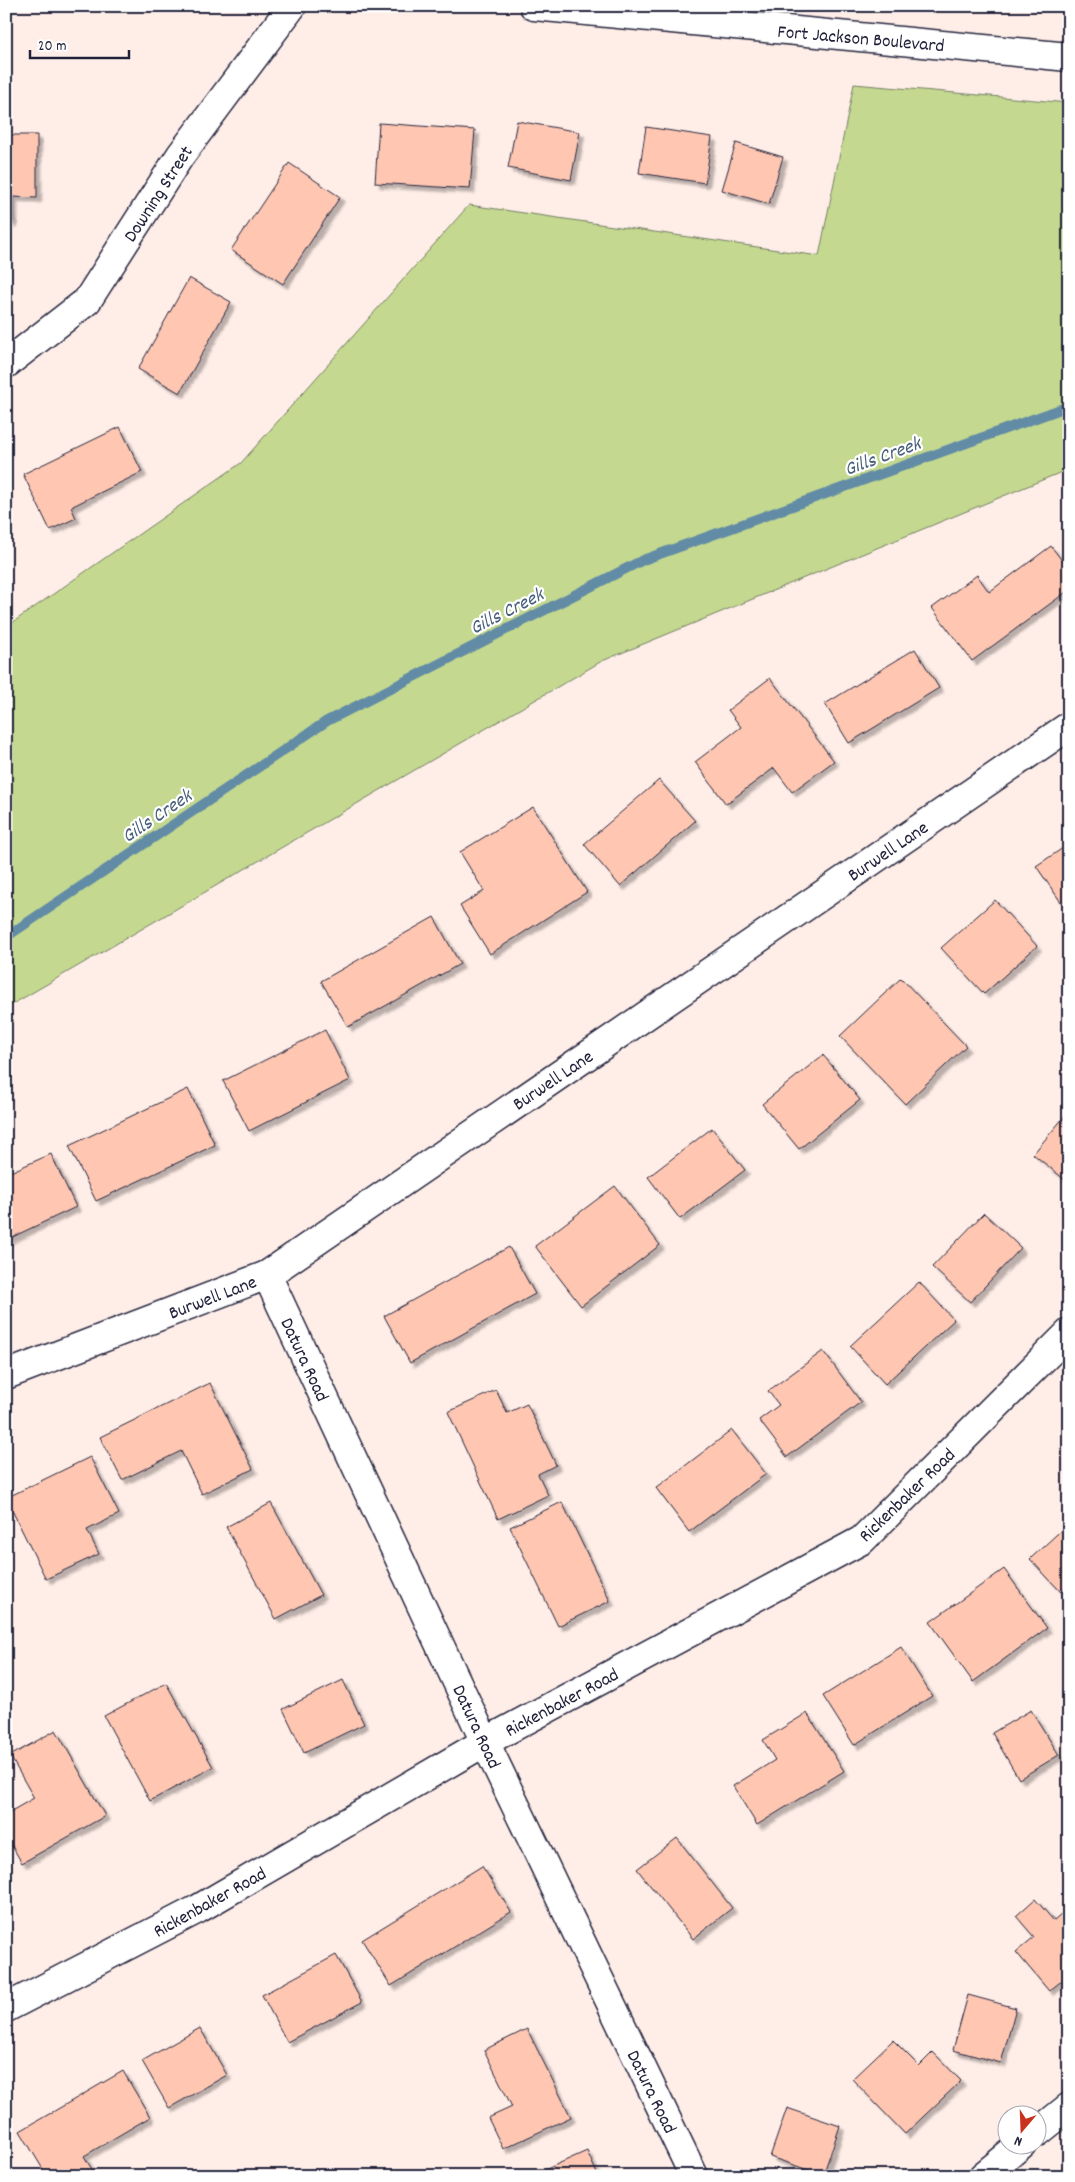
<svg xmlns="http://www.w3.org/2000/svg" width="1075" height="2182" font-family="Dekko,sans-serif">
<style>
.green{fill:#c4d98f;stroke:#737e65}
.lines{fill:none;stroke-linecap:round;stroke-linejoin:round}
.stream{stroke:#628ba6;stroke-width:10}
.building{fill:#ffc7b2;stroke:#22223b;filter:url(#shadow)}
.minor-casing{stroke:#22223b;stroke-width:31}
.major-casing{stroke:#22223b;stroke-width:31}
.minor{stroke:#fff;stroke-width:28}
.major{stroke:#fff;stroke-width:28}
.labels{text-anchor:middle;stroke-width:4.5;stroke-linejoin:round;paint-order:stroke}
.street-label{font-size:19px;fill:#22223b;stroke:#fff}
.water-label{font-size:20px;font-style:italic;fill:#475f7a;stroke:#fff}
</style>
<defs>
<filter id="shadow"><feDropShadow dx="4.5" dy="4.5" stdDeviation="1" flood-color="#0004"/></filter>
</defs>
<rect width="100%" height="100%" fill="#ffeee8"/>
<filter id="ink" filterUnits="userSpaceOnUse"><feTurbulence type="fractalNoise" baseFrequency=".02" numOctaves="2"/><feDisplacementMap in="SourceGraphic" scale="10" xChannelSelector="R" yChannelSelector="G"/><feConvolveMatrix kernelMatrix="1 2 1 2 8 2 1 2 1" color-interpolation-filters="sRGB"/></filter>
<g filter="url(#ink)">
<polygon class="green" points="854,84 1069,103 1069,469 602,661 6,1008 6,627 241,463 469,205 819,256"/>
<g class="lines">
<polyline class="stream" points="6,937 327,721 643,560 1069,406"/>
</g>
<g class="building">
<polygon points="517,121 580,132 571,180 508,168"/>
<polygon points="379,123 475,130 470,189 375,183"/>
<polygon points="646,127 712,137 705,183 639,173"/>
<polygon points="6,135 37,135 37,198 13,197 13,222 6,222"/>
<polygon points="736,143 783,157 769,204 722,190"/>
<polygon points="289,163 340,197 283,284 231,250"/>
<polygon points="189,278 231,302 180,393 138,369"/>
<polygon points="120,427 142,472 71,507 76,518 50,530 23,474"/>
<polygon points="1051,546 1069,570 1069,590 972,661 932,608 977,575 989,592"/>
<polygon points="915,649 939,688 849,743 825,704"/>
<polygon points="770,678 834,761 792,792 774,768 726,804 695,762 741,727 728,710"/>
<polygon points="659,780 695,821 620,886 584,844"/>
<polygon points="533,807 587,892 490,954 460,906 484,891 460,852"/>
<polygon points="1069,844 1069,905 1065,908 1036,866"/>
<polygon points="995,900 1037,946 984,994 941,948"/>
<polygon points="434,917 460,964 348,1027 321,981"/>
<polygon points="901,978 966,1046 905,1104 840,1036"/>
<polygon points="325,1030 350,1080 249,1131 223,1081"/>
<polygon points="823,1055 860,1100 799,1149 762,1104"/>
<polygon points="188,1089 215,1145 96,1201 69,1146"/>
<polygon points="1069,1111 1069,1183 1033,1154"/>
<polygon points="712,1128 745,1170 680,1219 648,1177"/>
<polygon points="51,1154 76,1207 6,1240 6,1174"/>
<polygon points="615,1186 660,1245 581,1306 535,1246"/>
<polygon points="984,1213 1021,1248 970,1302 932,1267"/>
<polygon points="509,1247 535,1294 410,1363 384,1316"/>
<polygon points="919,1282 954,1320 885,1384 850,1346"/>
<polygon points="823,1351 861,1402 787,1457 759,1420 779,1405 768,1391"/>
<polygon points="210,1383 253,1469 202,1494 181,1451 122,1480 100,1437"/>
<polygon points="496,1390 507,1413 527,1404 556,1465 538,1474 548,1495 498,1519 448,1412"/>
<polygon points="732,1430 766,1474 689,1532 656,1488"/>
<polygon points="90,1457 119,1514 87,1530 99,1554 46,1579 6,1498"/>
<polygon points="562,1502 610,1601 558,1626 510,1527"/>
<polygon points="271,1503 321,1595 276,1619 226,1527"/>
<polygon points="1069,1523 1069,1585 1061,1592 1030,1559"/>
<polygon points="1004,1569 1047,1628 973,1682 930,1622"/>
<polygon points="901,1647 932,1696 854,1745 823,1696"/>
<polygon points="343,1680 364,1724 304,1753 283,1709"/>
<polygon points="166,1683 213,1767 150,1801 104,1716"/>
<polygon points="1031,1710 1059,1755 1019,1779 992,1733"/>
<polygon points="807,1713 844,1771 757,1825 733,1786 775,1760 763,1740"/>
<polygon points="56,1730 105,1816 22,1863 6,1836 6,1814 34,1798 10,1756"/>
<polygon points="677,1838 732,1908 693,1939 637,1869"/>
<polygon points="482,1866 511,1912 391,1986 362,1940"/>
<polygon points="1035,1899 1054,1921 1069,1908 1069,1975 1049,1991 1016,1952 1034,1937 1016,1916"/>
<polygon points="336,1955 362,2002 287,2042 262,1995"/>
<polygon points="968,1995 1016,2008 1001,2063 953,2050"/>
<polygon points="200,2028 227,2075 169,2108 142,2061"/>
<polygon points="527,2029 571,2117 503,2149 488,2118 512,2107 484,2050"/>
<polygon points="893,2040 919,2066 933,2052 961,2081 905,2134 852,2079"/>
<polygon points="123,2071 150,2117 84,2156 96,2176 47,2176 20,2131"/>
<polygon points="787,2108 840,2126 823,2175 770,2157"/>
<polygon points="587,2151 598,2176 531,2176"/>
</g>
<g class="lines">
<defs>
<g id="minor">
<polyline points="6,364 87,301 180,156 292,6"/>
<polyline points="267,1275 485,1742 694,2176"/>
<polyline points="6,1375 267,1275 1069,726"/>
<polyline points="6,2008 198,1909 485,1742 862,1540 1069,1333"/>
<polyline points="1038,2132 1069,2107"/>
<polyline points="983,2176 1022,2144"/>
</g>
<polyline id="major" points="534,6 1069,57"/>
</defs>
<use href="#minor" class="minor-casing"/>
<use href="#major" class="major-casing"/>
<use href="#minor" class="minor"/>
<use href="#major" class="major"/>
</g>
</g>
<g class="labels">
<g class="street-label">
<text transform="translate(861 37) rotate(5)" y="7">Fort Jackson Boulevard</text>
<text transform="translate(157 193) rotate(-57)" y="7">Downing Street</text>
<text transform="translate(887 850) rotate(-34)" y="7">Burwell Lane</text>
<text transform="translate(552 1079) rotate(-34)" y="7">Burwell Lane</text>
<text transform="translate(212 1296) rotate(-21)" y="7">Burwell Lane</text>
<text transform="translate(306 1359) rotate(65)" y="7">Datura Road</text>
<text transform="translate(906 1494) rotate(-44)" y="7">Rickenbaker Road</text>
<text transform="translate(561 1701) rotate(-28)" y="7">Rickenbaker Road</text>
<text transform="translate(478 1726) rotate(65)" y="7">Datura Road</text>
<text transform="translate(209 1901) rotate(-29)" y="7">Rickenbaker Road</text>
<text transform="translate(653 2091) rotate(64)" y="7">Datura Road</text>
</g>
<g class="water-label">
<text transform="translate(882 455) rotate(-20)" y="7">Gills Creek</text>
<text transform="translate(506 610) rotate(-27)" y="7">Gills Creek</text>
<text transform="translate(156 815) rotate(-34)" y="7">Gills Creek</text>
</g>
</g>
<rect width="1075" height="2182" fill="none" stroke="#fff" stroke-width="25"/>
<rect x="12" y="12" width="1050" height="2157" fill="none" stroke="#22223b" stroke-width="2" filter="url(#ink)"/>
<g transform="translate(1022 2130) rotate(199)"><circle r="24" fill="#ffffff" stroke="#a7a7b1"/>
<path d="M0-4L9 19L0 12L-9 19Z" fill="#c8321e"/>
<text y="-8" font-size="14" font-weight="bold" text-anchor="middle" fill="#22223b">N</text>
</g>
<path d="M30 50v8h99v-8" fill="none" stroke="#22223b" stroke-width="2.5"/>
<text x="38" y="50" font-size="15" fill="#22223b" stroke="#ffffff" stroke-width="4" paint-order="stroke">20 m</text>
</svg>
